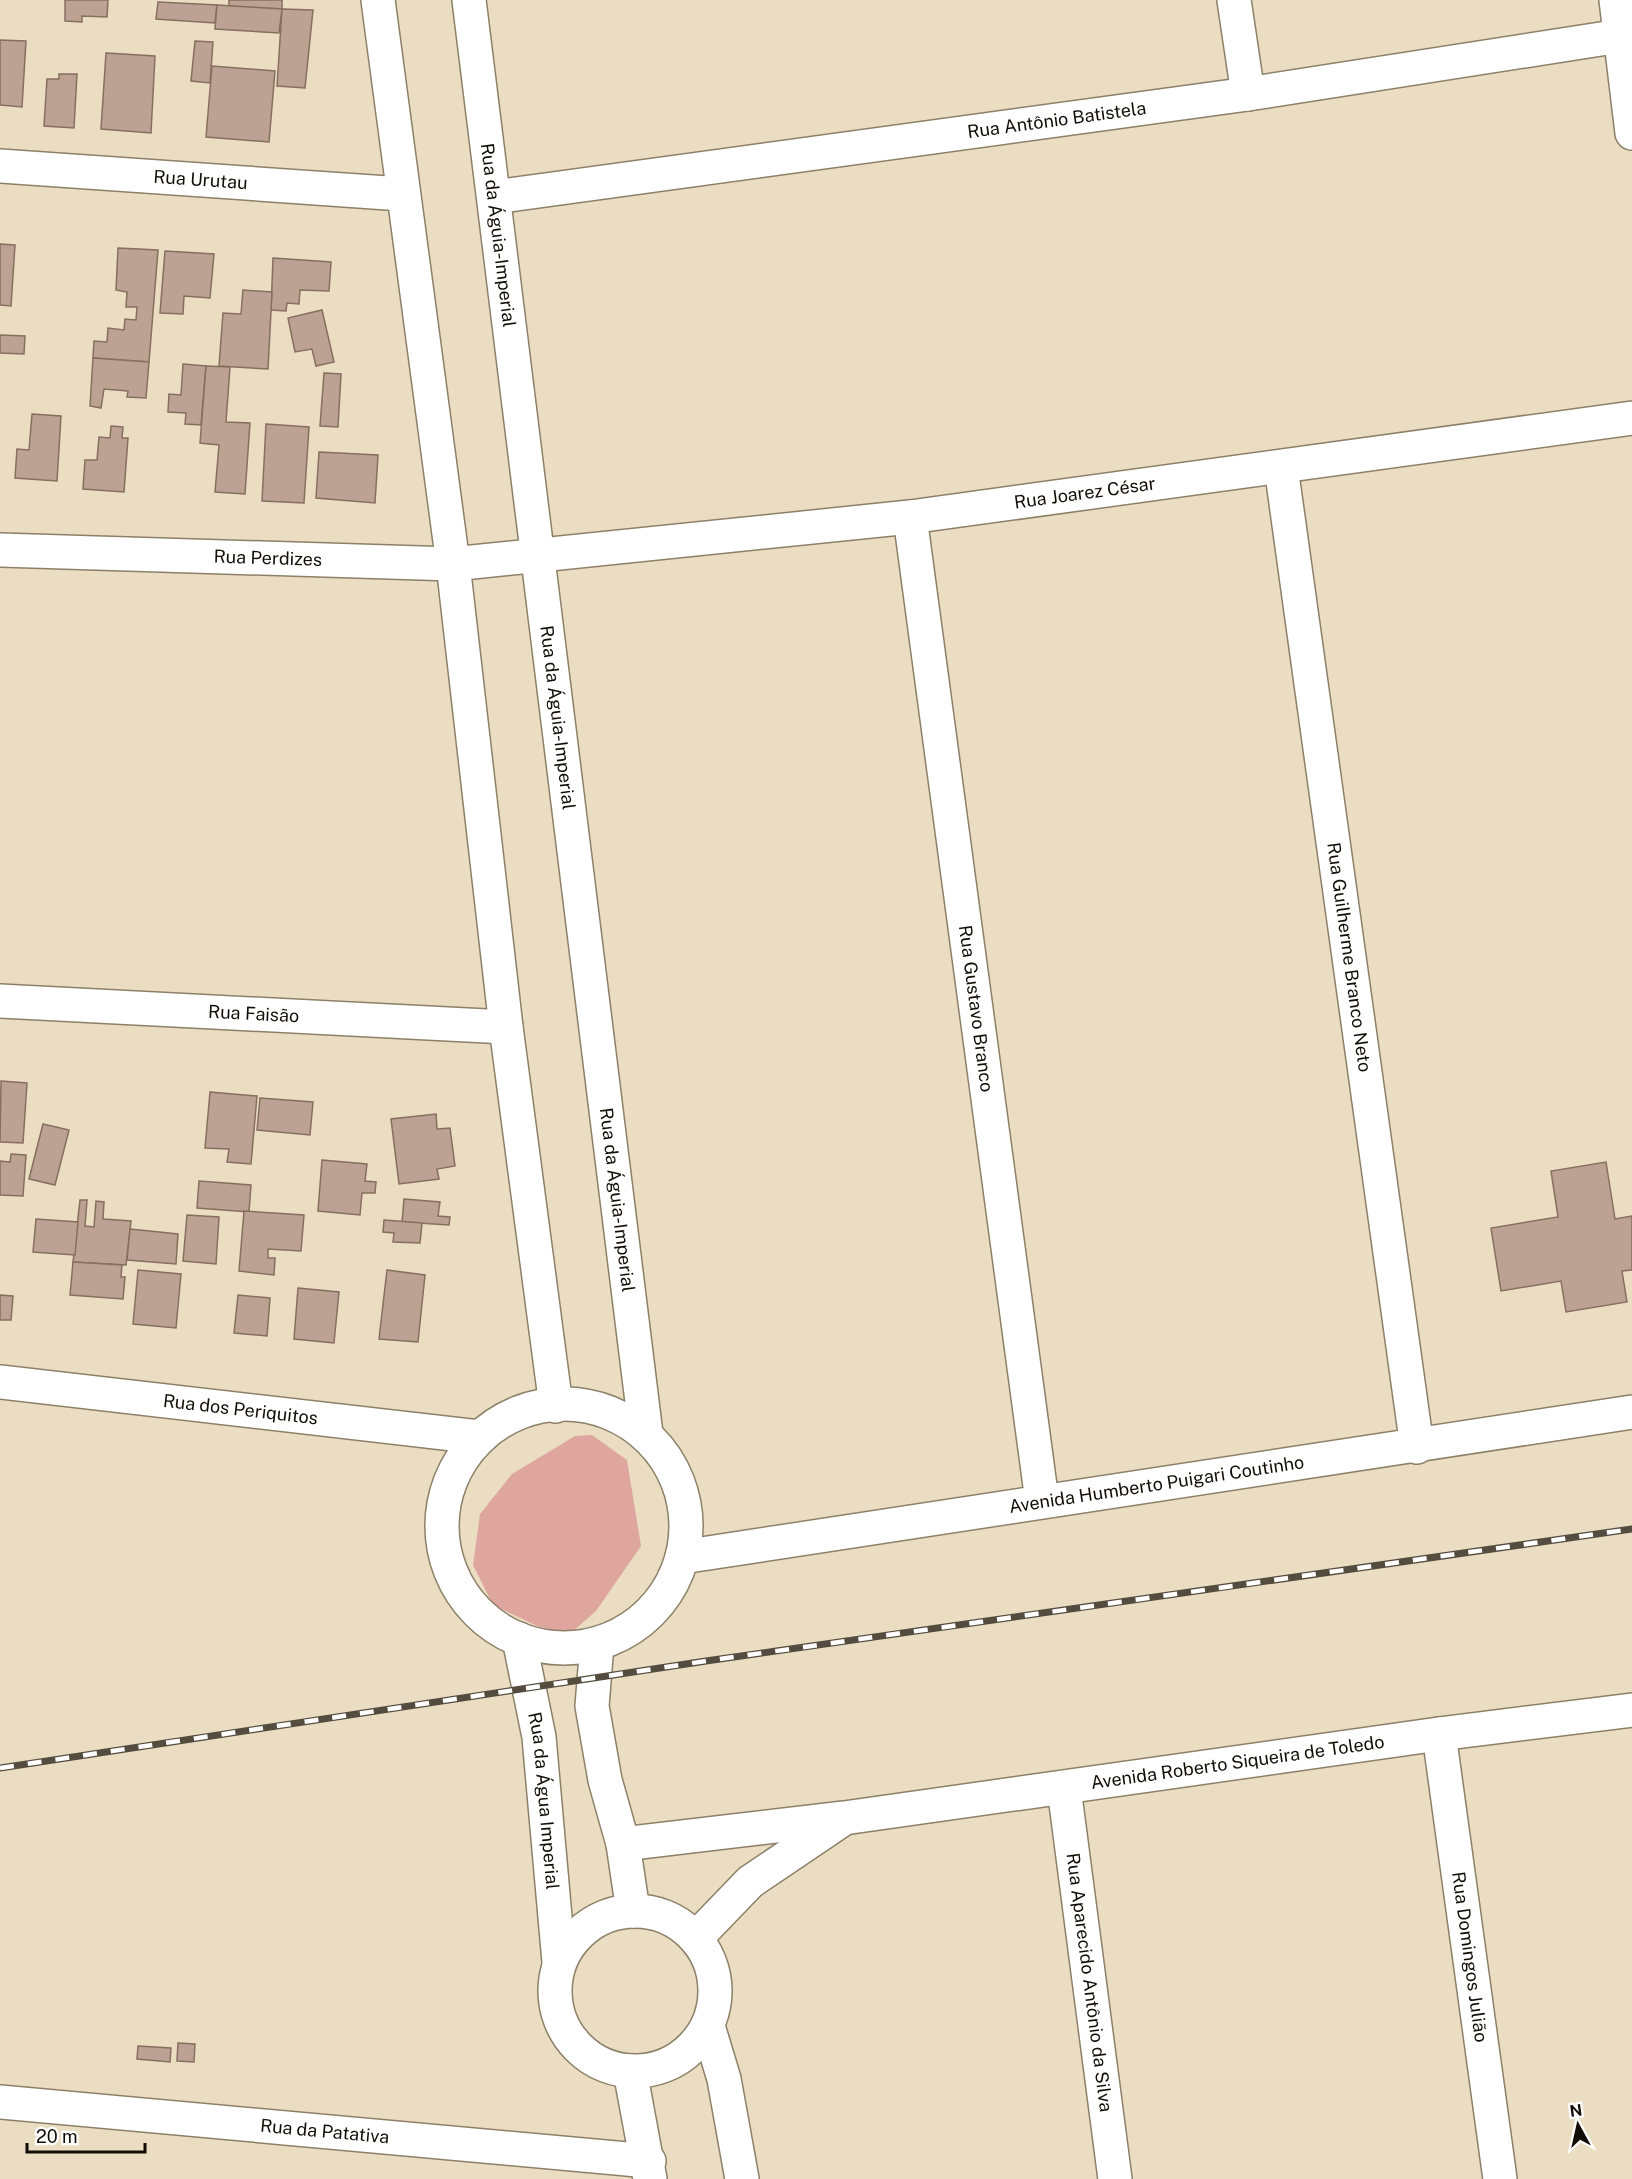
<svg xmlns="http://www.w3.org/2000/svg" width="1632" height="2179" font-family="'Public Sans',sans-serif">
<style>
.green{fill:#dfa59f}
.building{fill:#bca292;stroke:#876f60;stroke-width:1.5}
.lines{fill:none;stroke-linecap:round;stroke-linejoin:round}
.minor-casing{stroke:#8c8068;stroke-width:36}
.tertiary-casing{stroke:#8c8068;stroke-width:36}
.minor{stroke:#fff;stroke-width:33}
.tertiary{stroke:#fff;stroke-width:33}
.rail-casing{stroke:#544c3f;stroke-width:7}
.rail{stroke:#fff;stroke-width:4.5;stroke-dasharray:14;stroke-linecap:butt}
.labels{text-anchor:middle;stroke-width:4.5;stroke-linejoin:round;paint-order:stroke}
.street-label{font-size:18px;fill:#120d05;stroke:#fff}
</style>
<rect width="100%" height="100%" fill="#eaddc2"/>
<polygon class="green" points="592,1435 627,1460 641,1546 596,1611 570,1634 537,1626 493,1605 473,1565 480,1514 512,1474 575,1436"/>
<g class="building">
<polygon points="65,0 108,0 107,17 82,16 82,22 65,21"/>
<polygon points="229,0 282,0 282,9 229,6"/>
<polygon points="158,2 217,5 215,23 156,19"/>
<polygon points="217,5 282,9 279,33 215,29"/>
<polygon points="282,9 313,10 305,88 277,86"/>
<polygon points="0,40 26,41 22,107 0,105"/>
<polygon points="195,41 213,42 210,83 191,81"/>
<polygon points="106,53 155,56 151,133 101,129"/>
<polygon points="212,66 275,71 269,142 206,137"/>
<polygon points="59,74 77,74 74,128 44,126 47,79 59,79"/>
<polygon points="0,244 15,245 11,306 0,305"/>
<polygon points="118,248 158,250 149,362 93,358 94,341 107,342 108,328 124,330 125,319 136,320 137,307 126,307 127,292 116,290"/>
<polygon points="165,251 214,254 210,298 184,296 183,314 160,313"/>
<polygon points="273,258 331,262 329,291 300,290 299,304 287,303 286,311 271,310"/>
<polygon points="243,290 272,292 268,369 219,366 223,313 241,314"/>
<polygon points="322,310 334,362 316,366 312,349 295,352 288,318"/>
<polygon points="0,335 25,336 24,354 0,353"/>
<polygon points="93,358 149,362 146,398 127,397 128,391 104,389 101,408 90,406"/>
<polygon points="183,364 206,366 201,425 185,424 186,413 168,412 169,394 181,395"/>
<polygon points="206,366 230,367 226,422 250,423 245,494 215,492 219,445 200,443"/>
<polygon points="324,373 341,374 338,427 320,426"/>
<polygon points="32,414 61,416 57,481 15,478 17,449 29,450"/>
<polygon points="266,424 309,427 304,503 262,501"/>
<polygon points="111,426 123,427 122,438 128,438 124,492 83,489 85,460 97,460 99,437 110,438"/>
<polygon points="319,452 378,455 375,503 316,498"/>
<polygon points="1,1081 27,1083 23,1143 0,1142"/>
<polygon points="210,1092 257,1096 251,1164 227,1162 229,1149 205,1148"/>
<polygon points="260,1098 313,1102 310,1135 257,1130"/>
<polygon points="436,1114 437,1129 450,1128 455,1166 437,1169 439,1179 399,1184 391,1119"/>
<polygon points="43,1124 69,1130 55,1185 29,1179"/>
<polygon points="11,1154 26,1155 23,1196 0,1195 0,1161 10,1162"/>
<polygon points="322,1160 367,1164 365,1181 376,1182 375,1193 362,1193 360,1215 318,1211"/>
<polygon points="1606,1162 1615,1219 1632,1216 1632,1270 1622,1271 1627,1302 1566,1312 1561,1281 1501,1291 1491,1228 1558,1217 1551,1171"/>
<polygon points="199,1181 251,1185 249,1212 197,1208"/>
<polygon points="404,1199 440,1202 438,1216 450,1217 449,1225 402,1222"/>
<polygon points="80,1200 87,1200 85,1226 94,1227 96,1201 104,1202 103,1219 131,1221 126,1265 73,1262"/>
<polygon points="244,1211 304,1215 301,1251 268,1249 268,1258 275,1258 274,1275 239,1271"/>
<polygon points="187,1215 219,1217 216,1264 183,1261"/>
<polygon points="36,1219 78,1222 75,1255 33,1252"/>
<polygon points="384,1220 422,1223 420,1243 393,1242 394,1233 383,1232"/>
<polygon points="130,1229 178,1234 176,1264 127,1260"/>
<polygon points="73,1262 122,1265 121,1277 125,1277 123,1299 70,1295"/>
<polygon points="138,1270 181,1274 176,1328 133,1324"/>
<polygon points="387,1270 425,1275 418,1342 379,1339"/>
<polygon points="298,1288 339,1292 334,1343 294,1339"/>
<polygon points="0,1295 13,1296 11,1320 0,1320"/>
<polygon points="238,1295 270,1298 267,1336 234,1333"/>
<polygon points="178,2043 195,2044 194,2062 177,2061"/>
<polygon points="138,2046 171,2048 170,2062 137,2059"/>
</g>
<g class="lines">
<defs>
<g id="minor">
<polyline points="1234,0 1248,94"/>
<polyline points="1616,0 1632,133"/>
<path id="s1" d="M0 166 402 194"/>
<path id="s2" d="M494 197 1248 94 1620 36"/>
<path id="s3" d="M1281 467 1417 1447"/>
<path id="s4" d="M910 517 1042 1501"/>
<path id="s5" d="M0 550 453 564 910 517 1632 418"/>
<path id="s6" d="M0 1001 506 1027"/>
<path id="s7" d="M0 1382 479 1437"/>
<path id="s8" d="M682 1557 1632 1412"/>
<path id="s9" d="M1439 1734 1500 2179"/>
<path id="s10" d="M1064 1788 1115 2179"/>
<path id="s11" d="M623 1844 844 1818 1439 1734 1632 1710"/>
<polyline points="696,1938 750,1882 840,1821"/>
<path id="s12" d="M0 2102 649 2161"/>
</g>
<g id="tertiary">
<polyline points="378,0 453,564 506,1027 556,1406"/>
<path id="s13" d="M469 0 646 1434"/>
<circle cx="564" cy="1526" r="122"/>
<path id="s14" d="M519 1639 539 1737 559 1962"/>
<polyline points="597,1644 592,1706 605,1780 623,1844 633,1911"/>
<circle cx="635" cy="1991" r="80"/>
<polyline points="708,2026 724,2079 742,2179"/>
<polyline points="630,2071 650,2179"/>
</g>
</defs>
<use href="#minor" class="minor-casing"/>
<use href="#tertiary" class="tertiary-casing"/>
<use href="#minor" class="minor"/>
<use href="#tertiary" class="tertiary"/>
<defs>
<polyline id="rail" points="0,1768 706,1661 1632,1529"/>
</defs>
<use href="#rail" class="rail-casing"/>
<use href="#rail" class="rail"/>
</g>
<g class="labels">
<g class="street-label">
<text dy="6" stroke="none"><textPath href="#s2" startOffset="568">Rua Antônio Batistela</textPath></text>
<text dy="6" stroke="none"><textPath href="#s1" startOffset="201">Rua Urutau</textPath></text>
<text dy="6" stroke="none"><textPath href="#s13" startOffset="237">Rua da Águia-Imperial</textPath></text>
<text dy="6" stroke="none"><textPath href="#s5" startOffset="1089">Rua Joarez César</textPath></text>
<text dy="6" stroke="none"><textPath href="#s5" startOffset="268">Rua Perdizes</textPath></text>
<text dy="6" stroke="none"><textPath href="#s13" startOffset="723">Rua da Águia-Imperial</textPath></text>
<text dy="6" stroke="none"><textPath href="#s3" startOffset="495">Rua Guilherme Branco Neto</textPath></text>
<text dy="6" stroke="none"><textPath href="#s4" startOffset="496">Rua Gustavo Branco</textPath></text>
<text dy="6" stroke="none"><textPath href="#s6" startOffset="254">Rua Faisão</textPath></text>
<text dy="6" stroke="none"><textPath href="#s13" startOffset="1209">Rua da Águia-Imperial</textPath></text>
<text dy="6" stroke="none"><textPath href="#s7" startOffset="242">Rua dos Periquitos</textPath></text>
<text dy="6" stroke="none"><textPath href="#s8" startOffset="480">Avenida Humberto Puigari Coutinho</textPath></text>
<text dy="6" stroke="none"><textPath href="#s11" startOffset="620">Avenida Roberto Siqueira de Toledo</textPath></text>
<text dy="6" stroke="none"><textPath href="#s14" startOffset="164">Rua da Água Imperial</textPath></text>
<text dy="6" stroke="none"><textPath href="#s9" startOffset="225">Rua Domingos Julião</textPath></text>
<text dy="6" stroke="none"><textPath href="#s10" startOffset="196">Rua Aparecido Antônio da Silva</textPath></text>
<text dy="6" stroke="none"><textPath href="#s12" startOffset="326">Rua da Patativa</textPath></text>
</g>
</g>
<g transform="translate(1578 2125) rotate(352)" stroke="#ffffff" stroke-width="4.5" paint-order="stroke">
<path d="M0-4.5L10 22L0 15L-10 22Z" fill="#120d05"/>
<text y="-9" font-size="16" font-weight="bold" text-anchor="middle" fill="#120d05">N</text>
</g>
<path d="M27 2143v9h118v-9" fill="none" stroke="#120d05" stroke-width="3"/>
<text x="36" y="2143" font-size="18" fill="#120d05" stroke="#ffffff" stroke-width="4.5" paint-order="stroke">20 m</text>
</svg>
